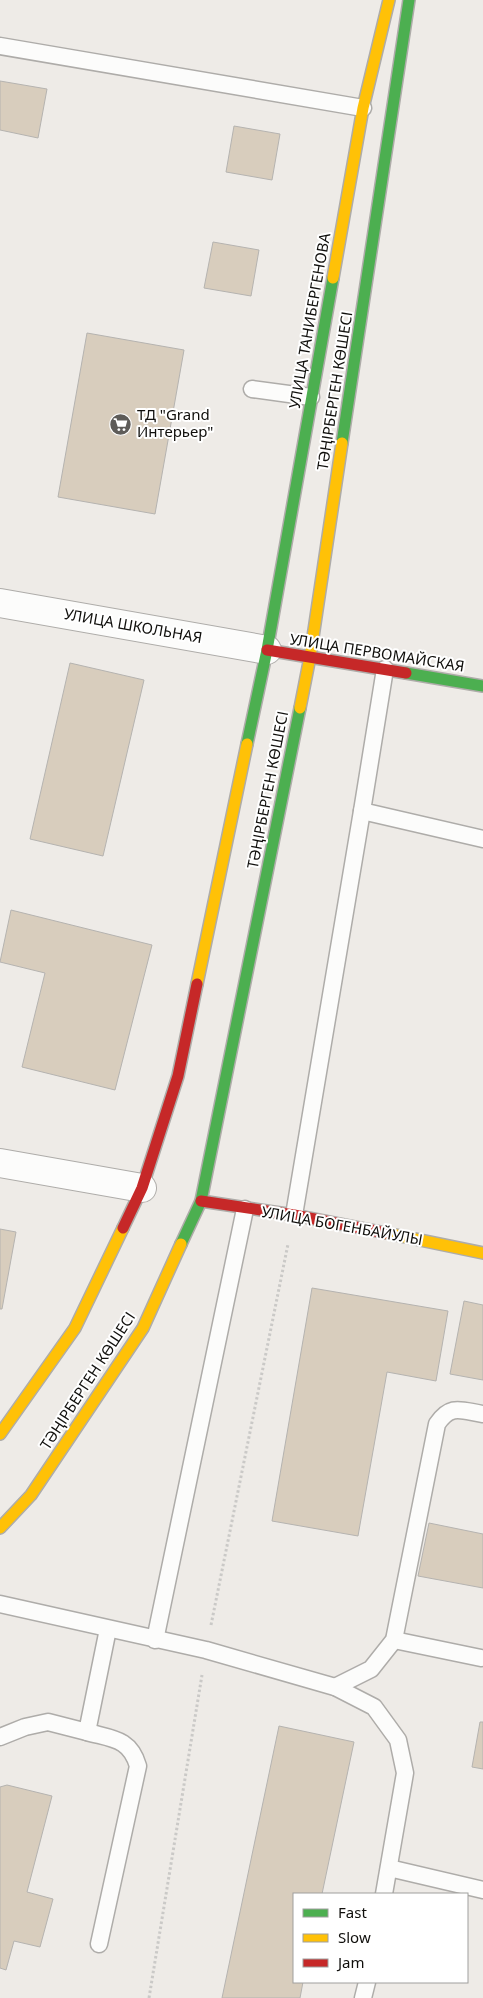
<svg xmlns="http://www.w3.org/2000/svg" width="483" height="1998" font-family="'Noto Sans',sans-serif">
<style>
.building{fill:#d8cdbd;stroke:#b5b3b0}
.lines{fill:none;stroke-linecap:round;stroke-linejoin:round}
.lane-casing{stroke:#aeaca9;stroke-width:19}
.street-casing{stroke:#aeaca9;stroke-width:30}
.fast-casing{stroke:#aeaca9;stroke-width:14}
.slow-casing{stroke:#aeaca9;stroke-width:14}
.jam-casing{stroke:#aeaca9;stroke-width:14}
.path{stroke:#cac9c7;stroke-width:3;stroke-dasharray:2.5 2.5;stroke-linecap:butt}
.lane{stroke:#fcfcfb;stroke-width:16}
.street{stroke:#fcfcfb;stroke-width:28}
.fast{stroke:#4caf50;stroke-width:11}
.slow{stroke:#ffc107;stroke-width:11}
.jam{stroke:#c62828;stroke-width:11}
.labels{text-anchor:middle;stroke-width:4;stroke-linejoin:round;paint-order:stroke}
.street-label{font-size:15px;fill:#100f0c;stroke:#fff}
.poi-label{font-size:15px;fill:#100f0c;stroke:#fff;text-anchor:start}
</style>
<rect width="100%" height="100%" fill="#eeebe7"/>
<g class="building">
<polygon points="0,81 47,89 38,138 0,130"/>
<polygon points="234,126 280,134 272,180 226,172"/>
<polygon points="213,242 259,250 251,296 204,288"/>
<polygon points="87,333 184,350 155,514 58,497"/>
<polygon points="70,663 144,680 103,856 30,839"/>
<polygon points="11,910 152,945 115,1090 22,1067 45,973 0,962"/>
<polygon points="0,1229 16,1232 2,1309 0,1309"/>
<polygon points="312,1288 448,1311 436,1381 387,1372 358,1536 272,1521"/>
<polygon points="464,1301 483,1305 483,1380 450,1374"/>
<polygon points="429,1523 483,1534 483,1588 418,1576"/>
<polygon points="480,1722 483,1722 483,1769 472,1767"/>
<polygon points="279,1726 354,1742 322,1894 294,1894 294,1982 303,1982 300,1998 222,1998"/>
<polygon points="7,1785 52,1796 27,1892 53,1899 40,1947 14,1941 6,1970 0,1968 0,1787"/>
</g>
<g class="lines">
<defs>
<g id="lane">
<polyline points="0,46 363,108"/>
<polyline points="252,389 311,397"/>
<polyline points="385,669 362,811 483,839"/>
<polyline points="294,1215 362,811"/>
<polyline points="0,1604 206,1650 335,1687 374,1707 398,1740 405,1773 384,1894"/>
<polyline points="155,1640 245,1209"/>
<polyline points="394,1640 481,1658"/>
<path d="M335 1687 371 1669 394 1640 437 1424C451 1403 462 1411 483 1414"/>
<path d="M87 1732C112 1739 130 1738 138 1766L99 1944"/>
<polyline points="0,1737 25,1727 48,1722 87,1732 108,1629"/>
<polyline points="389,1868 483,1890"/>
<polyline points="363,1998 367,1982"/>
</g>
<g id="street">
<polyline points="0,603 267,650"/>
<polyline points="0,1163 142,1188"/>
</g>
<g id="fast">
<polyline points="342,443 409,0"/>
<polyline points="406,673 483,686"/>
<polyline points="247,744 267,650 333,278"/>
<polyline points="181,1244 201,1201 300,708"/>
</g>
<g id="slow">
<polyline points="333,278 363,108 389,0"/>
<polyline points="300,708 310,657 342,443"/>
<polyline points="197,984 247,744"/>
<polyline points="386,1233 483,1253"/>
<polyline points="0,1434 75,1328 123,1228"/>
<polyline points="0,1528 31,1495 143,1328 181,1244"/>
</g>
<g id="jam">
<polyline points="267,650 406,673"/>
<polyline points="201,1201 294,1215 386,1233"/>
<polyline points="123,1228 142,1188 178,1076 197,984"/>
</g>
</defs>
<use href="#lane" class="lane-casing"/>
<use href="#street" class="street-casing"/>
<use href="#fast" class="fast-casing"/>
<use href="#slow" class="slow-casing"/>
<use href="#jam" class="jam-casing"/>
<g class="path">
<polyline points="211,1625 288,1244"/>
<polyline points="149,1998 202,1675"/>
</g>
<use href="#lane" class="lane"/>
<use href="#street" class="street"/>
<use href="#fast" class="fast"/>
<use href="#slow" class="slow"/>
<use href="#jam" class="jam"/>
</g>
<defs>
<symbol id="supermarket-disc" viewBox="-11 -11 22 22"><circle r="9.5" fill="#5e5c59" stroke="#fff"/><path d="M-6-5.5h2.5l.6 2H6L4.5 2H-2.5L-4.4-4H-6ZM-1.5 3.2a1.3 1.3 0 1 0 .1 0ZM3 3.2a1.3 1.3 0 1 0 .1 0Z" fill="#fff"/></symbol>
</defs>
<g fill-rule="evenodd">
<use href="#supermarket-disc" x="108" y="412" width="25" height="25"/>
</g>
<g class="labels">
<g class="street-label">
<text transform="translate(310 321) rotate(-80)" y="5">УЛИЦА ТАНИБЕРГЕНОВА</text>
<text transform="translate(335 391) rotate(-81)" y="5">ТӘҢІРБЕРГЕН КӨШЕСІ</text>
<text transform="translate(133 626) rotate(10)" y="5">УЛИЦА ШКОЛЬНАЯ</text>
<text transform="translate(377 653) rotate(9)" y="5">УЛИЦА ПЕРВОМАЙСКАЯ</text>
<text transform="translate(268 790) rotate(-79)" y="5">ТӘҢІРБЕРГЕН КӨШЕСІ</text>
<text transform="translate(342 1226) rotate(10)" y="5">УЛИЦА БОГЕНБАЙУЛЫ</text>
<text transform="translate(88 1381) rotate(-57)" y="5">ТӘҢІРБЕРГЕН КӨШЕСІ</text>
</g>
<g class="poi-label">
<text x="137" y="420">ТД "Grand<tspan x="137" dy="17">Интерьер"</tspan></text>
</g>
</g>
<rect x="293" y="1893" width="175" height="90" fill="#ffffff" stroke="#9f9f9e"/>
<rect x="303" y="1909" width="25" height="8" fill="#4caf50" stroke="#9f9f9e"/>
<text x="338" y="1918" font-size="15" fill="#100f0c">Fast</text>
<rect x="303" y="1934" width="25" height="8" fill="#ffc107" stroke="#9f9f9e"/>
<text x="338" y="1943" font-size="15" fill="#100f0c">Slow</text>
<rect x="303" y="1959" width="25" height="8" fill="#c62828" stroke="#9f9f9e"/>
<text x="338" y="1968" font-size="15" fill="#100f0c">Jam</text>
</svg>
